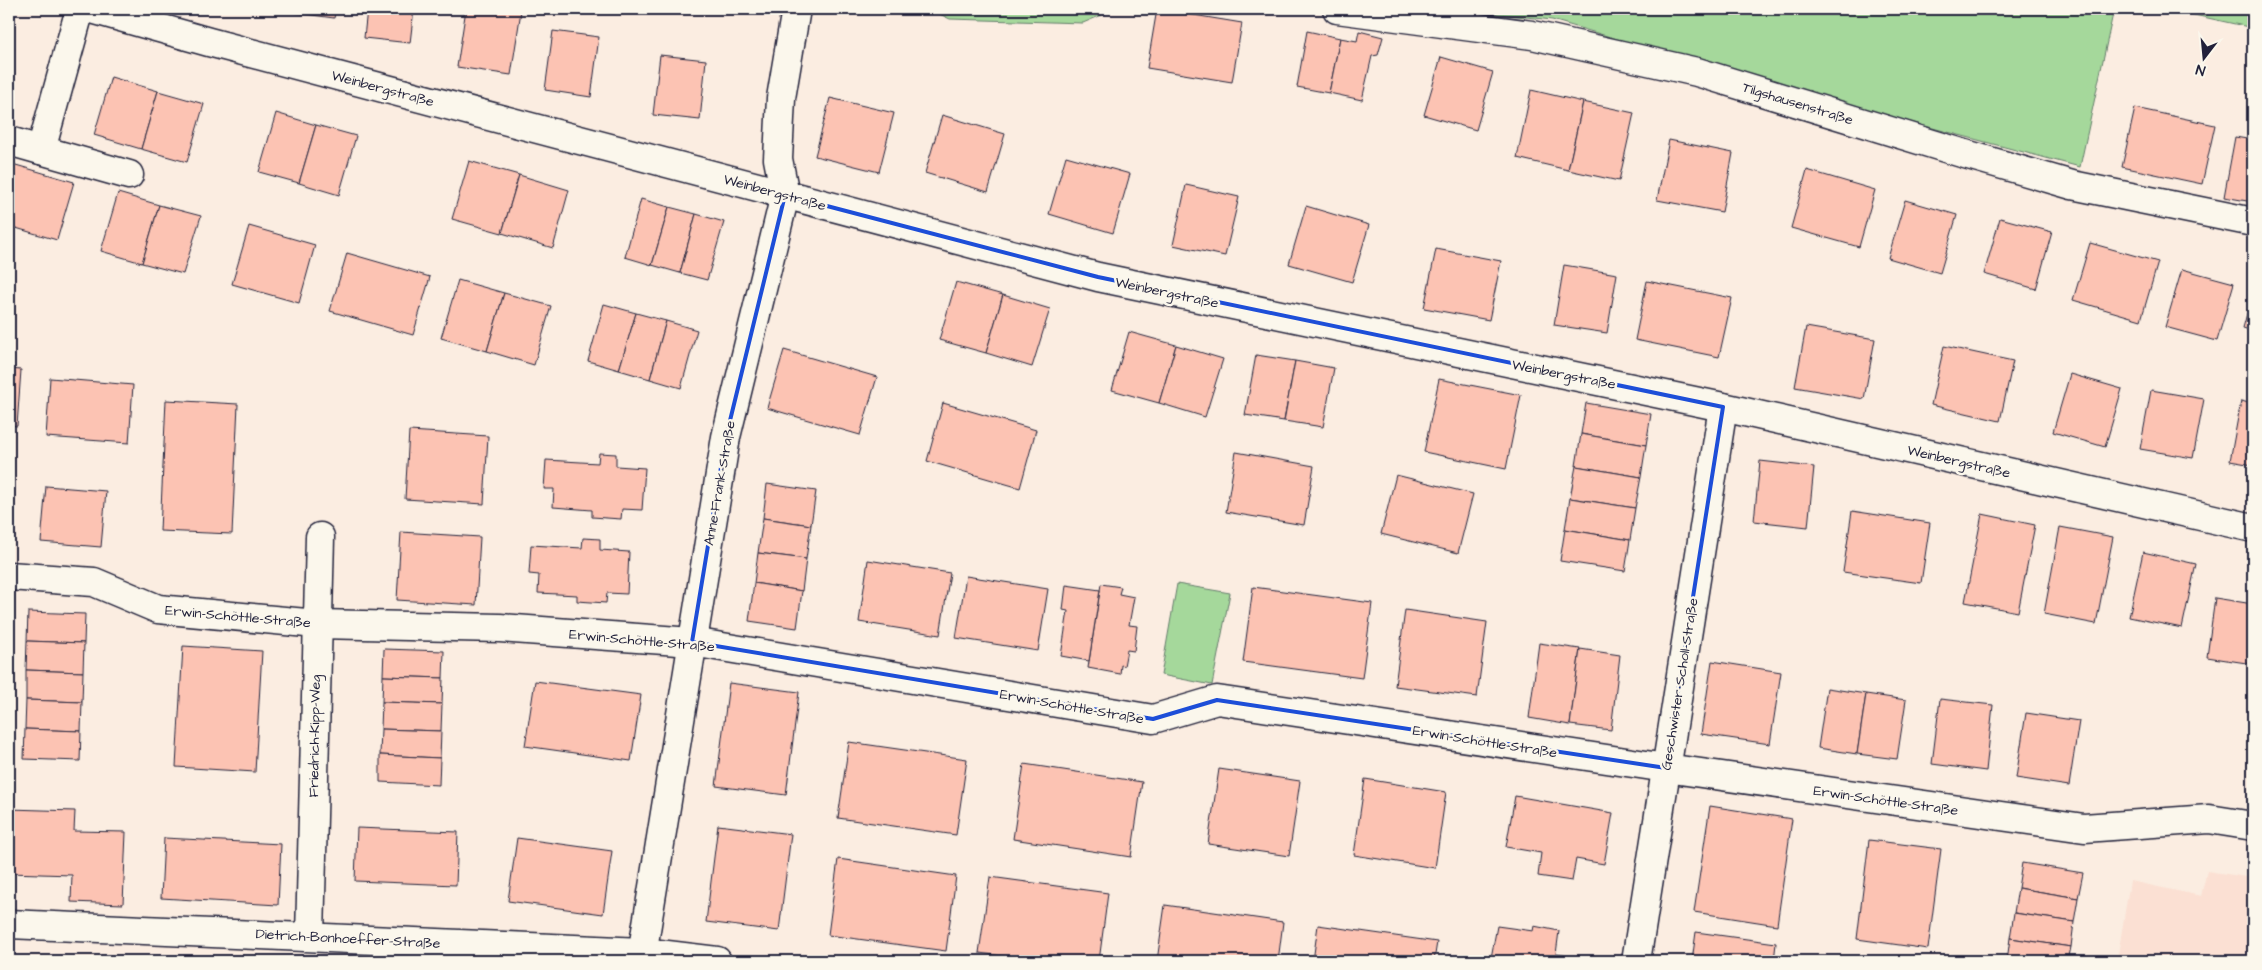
<svg xmlns="http://www.w3.org/2000/svg" width="2262" height="970" font-family="'Architects Daughter',sans-serif">
<style>
.built{fill:#fbe0d3}
.green{fill:#a5d89b;stroke:#647d6b}
.building{fill:#fcc3b3;stroke:#22223b}
.lines{fill:none;stroke-linecap:round;stroke-linejoin:round}
.minor-casing{stroke:#22223b;stroke-width:31}
.minor{stroke:#fbf7ec;stroke-width:28}
.marked{fill:none;stroke:#1d4ed8;stroke-width:4;stroke-linejoin:round}
.labels{text-anchor:middle;stroke-width:5;stroke-linejoin:round;paint-order:stroke}
.street-label{font-size:14px;fill:#22223b;stroke:#fbf7ec}
</style>
<rect width="100%" height="100%" fill="#fbede1"/>
<filter id="ink" filterUnits="userSpaceOnUse"><feTurbulence type="fractalNoise" baseFrequency=".02" numOctaves="2"/><feDisplacementMap in="SourceGraphic" scale="10" xChannelSelector="R" yChannelSelector="G"/><feConvolveMatrix kernelMatrix="1 2 1 2 8 2 1 2 1" color-interpolation-filters="sRGB"/></filter>
<g filter="url(#ink)">
<polygon class="built" points="2207,871 2253,878 2253,961 2117,961 2130,881 2201,896"/>
<g class="green">
<polygon points="929,9 1116,9 1083,23 950,19"/>
<polygon points="1457,9 2114,9 2080,167 1823,99 1552,20"/>
<polygon points="2167,9 2253,9 2253,28"/>
<polygon points="1177,584 1230,593 1212,685 1161,675"/>
</g>
<g class="building">
<polygon points="267,9 336,9 334,18"/>
<polygon points="367,9 414,9 410,43 364,38"/>
<polygon points="466,9 507,9 521,11 511,75 457,67"/>
<polygon points="1157,9 1242,23 1232,82 1147,68"/>
<polygon points="553,31 599,37 591,97 545,90"/>
<polygon points="1307,31 1340,38 1329,93 1297,87"/>
<polygon points="1359,31 1383,37 1378,55 1372,56 1362,100 1329,93 1340,38 1357,41"/>
<polygon points="9,46 14,48 9,67"/>
<polygon points="660,55 706,60 700,120 653,115"/>
<polygon points="1441,57 1493,72 1476,130 1424,115"/>
<polygon points="111,77 158,91 141,149 94,135"/>
<polygon points="1531,90 1583,102 1568,170 1517,158"/>
<polygon points="158,91 204,104 187,162 141,149"/>
<polygon points="830,98 894,113 879,172 815,156"/>
<polygon points="1583,102 1634,113 1619,181 1568,170"/>
<polygon points="2135,108 2215,125 2202,184 2122,167"/>
<polygon points="276,113 316,125 299,183 259,172"/>
<polygon points="942,115 1005,134 988,192 925,173"/>
<polygon points="316,125 356,136 339,195 299,183"/>
<polygon points="2235,137 2253,140 2253,202 2224,197"/>
<polygon points="1669,140 1733,153 1722,212 1657,200"/>
<polygon points="1066,156 1130,174 1113,233 1049,214"/>
<polygon points="469,161 519,175 502,233 452,219"/>
<polygon points="9,163 74,182 57,240 9,226"/>
<polygon points="1807,170 1875,190 1859,247 1791,228"/>
<polygon points="519,175 569,190 553,248 502,233"/>
<polygon points="1186,185 1239,197 1225,256 1173,245"/>
<polygon points="118,193 159,205 142,263 101,251"/>
<polygon points="641,199 669,207 652,265 625,257"/>
<polygon points="1905,200 1957,215 1940,273 1888,258"/>
<polygon points="159,205 201,216 183,274 142,263"/>
<polygon points="1306,206 1369,225 1352,282 1289,264"/>
<polygon points="669,207 696,214 680,273 652,265"/>
<polygon points="696,214 724,222 707,280 680,273"/>
<polygon points="2000,218 2052,232 2036,289 1984,274"/>
<polygon points="249,226 315,245 299,303 232,284"/>
<polygon points="2090,243 2158,262 2141,320 2073,300"/>
<polygon points="1436,249 1501,261 1489,320 1424,308"/>
<polygon points="347,253 430,277 413,335 330,311"/>
<polygon points="1564,265 1617,274 1607,333 1554,325"/>
<polygon points="2182,269 2234,283 2217,341 2165,327"/>
<polygon points="458,280 504,293 487,351 441,338"/>
<polygon points="1647,281 1732,298 1719,357 1635,340"/>
<polygon points="956,282 1003,295 986,353 939,340"/>
<polygon points="2253,292 2253,331 2243,328"/>
<polygon points="504,293 551,306 534,365 487,351"/>
<polygon points="1003,295 1050,309 1032,367 986,353"/>
<polygon points="604,304 636,313 619,370 588,361"/>
<polygon points="636,313 666,321 650,379 619,370"/>
<polygon points="666,321 697,330 681,388 650,379"/>
<polygon points="1806,327 1875,339 1864,399 1795,387"/>
<polygon points="1129,332 1176,345 1159,403 1112,390"/>
<polygon points="1176,345 1223,359 1205,417 1159,403"/>
<polygon points="1944,346 2013,361 2000,421 1931,405"/>
<polygon points="784,350 877,377 860,435 767,408"/>
<polygon points="1256,355 1295,361 1284,421 1245,415"/>
<polygon points="1295,361 1334,368 1323,427 1284,421"/>
<polygon points="9,369 21,370 17,426 9,425"/>
<polygon points="2070,374 2122,389 2105,447 2053,432"/>
<polygon points="50,378 133,385 129,443 46,437"/>
<polygon points="1439,379 1521,395 1506,469 1424,452"/>
<polygon points="2151,390 2204,399 2193,458 2140,449"/>
<polygon points="166,400 238,404 232,534 160,531"/>
<polygon points="2241,401 2253,404 2253,465 2230,461"/>
<polygon points="943,403 1036,430 1020,488 927,461"/>
<polygon points="1586,403 1651,414 1646,445 1581,434"/>
<polygon points="409,431 488,436 484,504 405,499"/>
<polygon points="1581,434 1646,445 1641,477 1576,466"/>
<polygon points="1236,452 1314,466 1304,525 1226,512"/>
<polygon points="599,453 616,454 616,466 645,468 642,510 622,509 621,519 592,517 592,510 553,507 554,489 544,489 546,460 598,463"/>
<polygon points="1760,461 1814,467 1808,527 1754,521"/>
<polygon points="1576,466 1641,477 1635,508 1570,498"/>
<polygon points="1396,475 1473,494 1458,553 1381,534"/>
<polygon points="767,484 816,491 811,525 763,518"/>
<polygon points="46,486 106,491 101,547 41,542"/>
<polygon points="1570,498 1635,508 1630,540 1565,529"/>
<polygon points="1852,511 1930,523 1921,583 1843,572"/>
<polygon points="1982,514 2035,525 2018,612 1965,602"/>
<polygon points="763,518 811,525 806,559 758,553"/>
<polygon points="2060,527 2113,537 2096,624 2044,614"/>
<polygon points="1565,529 1630,540 1625,571 1560,561"/>
<polygon points="401,532 480,537 476,605 397,600"/>
<polygon points="583,538 600,539 600,550 629,552 627,594 607,593 606,603 577,601 577,595 538,593 539,575 529,574 531,545 582,548"/>
<polygon points="2143,552 2196,564 2182,628 2129,617"/>
<polygon points="758,553 806,559 802,591 754,583"/>
<polygon points="868,560 950,573 940,635 859,622"/>
<polygon points="966,576 1048,589 1038,651 956,638"/>
<polygon points="754,583 802,591 797,628 749,621"/>
<polygon points="1101,584 1121,587 1119,594 1134,597 1129,625 1137,626 1134,651 1127,650 1124,666 1121,665 1120,674 1088,668"/>
<polygon points="1066,585 1100,590 1089,661 1061,656 1068,611 1063,610"/>
<polygon points="1253,587 1372,603 1362,678 1243,662"/>
<polygon points="2215,598 2253,604 2253,664 2207,657"/>
<polygon points="1405,610 1487,622 1477,697 1395,686"/>
<polygon points="28,612 85,614 84,643 27,641"/>
<polygon points="27,641 84,643 83,672 26,670"/>
<polygon points="1539,643 1580,649 1570,725 1529,718"/>
<polygon points="183,646 262,651 255,772 176,767"/>
<polygon points="384,649 444,651 443,678 383,676"/>
<polygon points="1580,649 1620,655 1611,730 1570,725"/>
<polygon points="1712,661 1781,672 1770,744 1701,734"/>
<polygon points="26,670 83,672 82,702 26,700"/>
<polygon points="383,676 443,678 442,704 382,702"/>
<polygon points="535,681 641,695 631,761 525,746"/>
<polygon points="729,683 799,692 786,795 716,786"/>
<polygon points="1827,688 1866,694 1857,754 1818,748"/>
<polygon points="1866,694 1906,700 1897,759 1857,754"/>
<polygon points="1940,699 1993,705 1986,771 1932,764"/>
<polygon points="26,700 82,702 81,731 25,729"/>
<polygon points="382,702 442,704 441,731 381,729"/>
<polygon points="2026,713 2079,721 2069,786 2016,778"/>
<polygon points="25,729 81,731 80,761 24,759"/>
<polygon points="381,729 441,731 440,758 380,755"/>
<polygon points="849,742 967,759 956,835 838,818"/>
<polygon points="380,755 440,758 439,785 380,782"/>
<polygon points="1024,764 1142,782 1131,857 1013,839"/>
<polygon points="1219,769 1300,781 1289,856 1208,844"/>
<polygon points="1365,779 1446,792 1435,868 1354,855"/>
<polygon points="1515,796 1613,813 1604,864 1576,859 1572,881 1538,876 1541,853 1506,847"/>
<polygon points="1710,806 1792,819 1777,925 1694,912"/>
<polygon points="9,809 75,811 74,831 126,832 123,904 71,902 72,875 9,873"/>
<polygon points="718,825 791,834 779,931 706,922"/>
<polygon points="357,828 458,832 456,885 355,881"/>
<polygon points="164,838 281,844 278,905 161,898"/>
<polygon points="517,838 612,851 603,914 508,901"/>
<polygon points="1869,840 1941,849 1928,949 1857,939"/>
<polygon points="838,859 956,876 946,951 828,935"/>
<polygon points="2022,863 2083,873 2078,898 2018,888"/>
<polygon points="990,877 1108,893 1099,961 1042,961 979,953"/>
<polygon points="2018,888 2078,898 2074,922 2014,913"/>
<polygon points="1165,905 1283,922 1278,961 1157,961"/>
<polygon points="2014,913 2074,922 2071,947 2010,938"/>
<polygon points="1318,925 1437,942 1434,961 1313,961"/>
<polygon points="1497,926 1533,931 1534,926 1559,931 1556,954 1568,956 1567,961 1483,961 1484,957 1491,958"/>
<polygon points="1696,932 1776,943 1774,961 1692,961"/>
<polygon points="2010,938 2071,947 2068,961 2007,961"/>
</g>
<g class="lines">
<defs>
<g id="minor">
<polyline points="92,9 209,42 1098,277 1723,407 2253,528"/>
<polyline points="1337,9 1532,35 1697,72 1965,154 2072,185 2253,222"/>
<polyline points="9,141 129,175"/>
<polyline points="41,150 80,9"/>
<polyline points="9,576 94,582 158,609 317,624 500,628 692,642 1153,719 1217,700 1666,768 2084,828 2209,819 2253,826"/>
<polyline points="9,924 642,952 717,961"/>
<polyline points="310,936 320,537"/>
<polyline points="641,961 726,437 785,195 778,159 781,98 796,9"/>
<polyline points="1636,961 1723,407"/>
</g>
</defs>
<use href="#minor" class="minor-casing"/>
<use href="#minor" class="minor"/>
</g>
</g>
<path class="marked" d="M785 195 1098 277 1723 407 1666 768 1217 700 1153 719 692 642 726 437Z"/>
<g class="labels">
<g class="street-label">
<text transform="translate(383 88) rotate(15)" y="5">Weinbergstraße</text>
<text transform="translate(1798 103) rotate(17)" y="5">Tilgshausenstraße</text>
<text transform="translate(775 192) rotate(15)" y="5">Weinbergstraße</text>
<text transform="translate(1167 292) rotate(12)" y="5">Weinbergstraße</text>
<text transform="translate(1564 374) rotate(11)" y="5">Weinbergstraße</text>
<text transform="translate(1959 461) rotate(13)" y="5">Weinbergstraße</text>
<text transform="translate(719 483) rotate(-80)" y="5">Anne-Frank-Straße</text>
<text transform="translate(238 616) rotate(5)" y="5">Erwin-Schöttle-Straße</text>
<text transform="translate(642 640) rotate(5)" y="5">Erwin-Schöttle-Straße</text>
<text transform="translate(1679 684) rotate(-81)" y="5">Geschwister-Scholl-Straße</text>
<text transform="translate(1072 706) rotate(10)" y="5">Erwin-Schöttle-Straße</text>
<text transform="translate(314 736) rotate(-89)" y="5">Friedrich-Kipp-Weg</text>
<text transform="translate(1485 741) rotate(9)" y="5">Erwin-Schöttle-Straße</text>
<text transform="translate(1886 800) rotate(8)" y="5">Erwin-Schöttle-Straße</text>
<text transform="translate(348 938) rotate(3)" y="5">Dietrich-Bonhoeffer-Straße</text>
</g>
</g>
<rect width="2262" height="970" fill="none" stroke="#fbf7ec" stroke-width="30"/>
<rect x="15" y="15" width="2232" height="940" fill="none" stroke="#22223b" stroke-width="2" filter="url(#ink)"/>
<g transform="translate(2204 58) rotate(196)" stroke="#fbf7ec" stroke-width="4" paint-order="stroke">
<path d="M0-4L9 19L0 12L-9 19Z" fill="#22223b"/>
<text y="-8" font-size="14" font-weight="bold" text-anchor="middle" fill="#22223b">N</text>
</g>
</svg>
